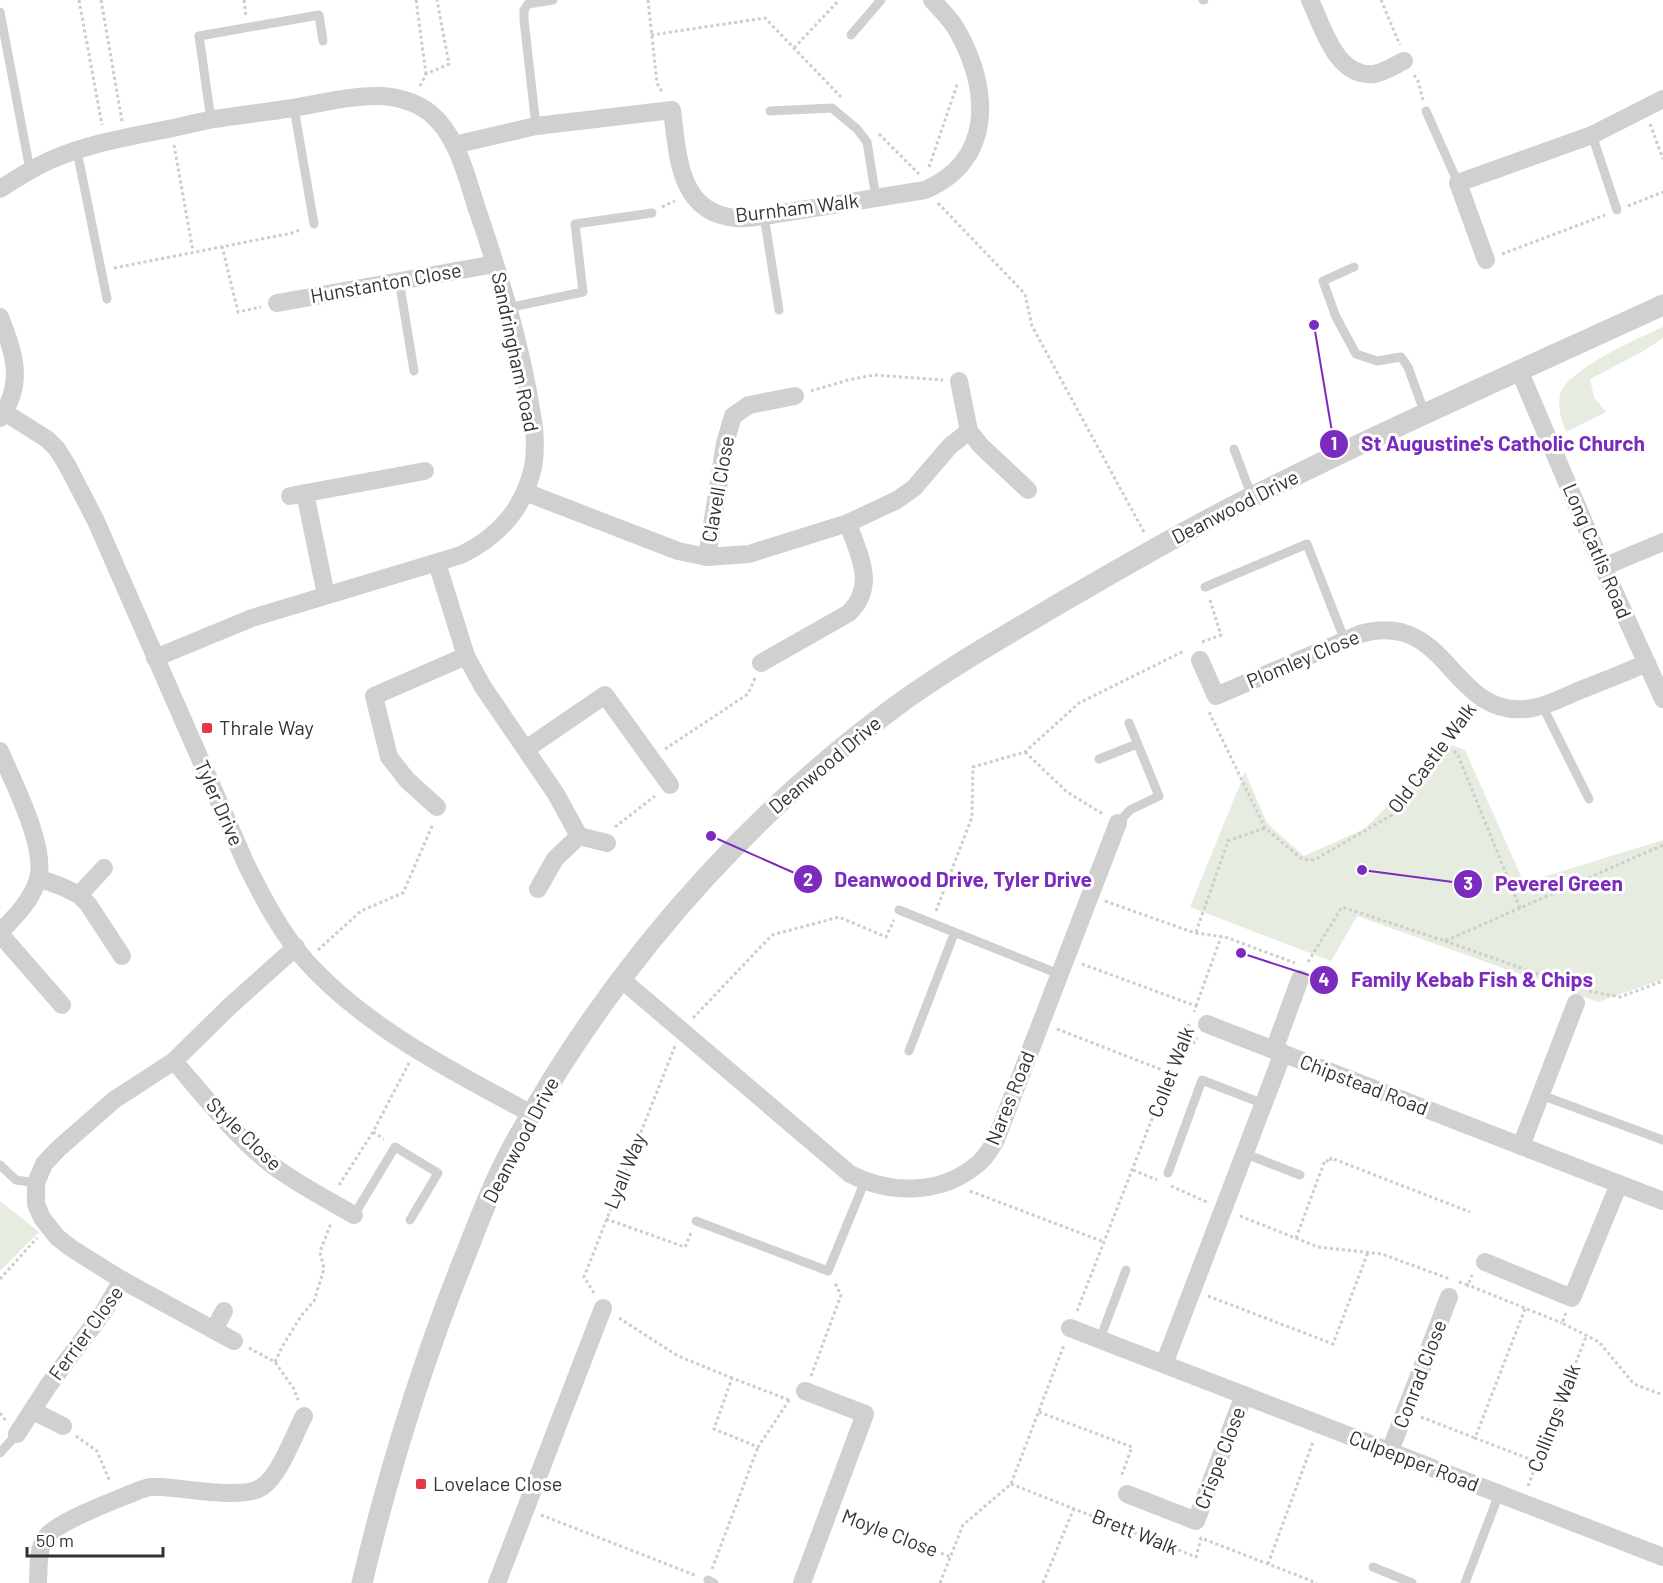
<svg xmlns="http://www.w3.org/2000/svg" width="1663" height="1583" font-family="Barlow,sans-serif">
<style>
.green{fill:#e6ecdf}
.lines{fill:none;stroke-linecap:round;stroke-linejoin:round}
.path{stroke:#cdcdcd;stroke-width:3;stroke-dasharray:3 3;stroke-linecap:butt}
.service{stroke:#d0d0d0;stroke-width:9}
.minor{stroke:#d0d0d0;stroke-width:18}
.tertiary{stroke:#d0d0d0;stroke-width:21}
.poi-dot{fill:#e63946;stroke:#fff;stroke-width:2}
.labels{text-anchor:middle;stroke-width:6;stroke-linejoin:round;paint-order:stroke}
.street-label{font-size:20px;fill:#333;stroke:#fff}
.poi-label{font-size:20px;fill:#333;stroke:#fff;text-anchor:start}
.leader{fill:none;stroke:#7b2cbf;stroke-width:2}
.callout-dot{fill:#7b2cbf;stroke:#fff;stroke-width:2}
.mark-label{font-size:18px;text-anchor:middle;font-weight:bold;fill:#fff}
.callout-label{font-size:21px;text-anchor:middle;font-weight:bold;fill:#7b2cbf;stroke:#fff;stroke-width:6;stroke-linejoin:round;paint-order:stroke}
</style>
<rect width="100%" height="100%" fill="#fff"/>
<g class="green">
<path d="M1663 327V338L1642 352 1590 379 1594 397 1606 412 1566 432C1562 420 1557 408 1560 395 1567 369 1639 338 1663 327Z"/>
<polygon points="1441,741 1465,750 1524,883 1663,840 1663,979 1598,1002 1357,916 1331,961 1190,907 1245,772 1267,823 1304,856 1364,829 1413,781 1423,765"/>
<polygon points="0,1201 39,1232 0,1271"/>
</g>
<g class="lines">
<g class="path">
<polyline points="79,0 102,125"/>
<polyline points="101,0 122,121"/>
<polyline points="244,0 246,16"/>
<polyline points="416,0 426,74"/>
<polyline points="648,0 657,83 662,92"/>
<polyline points="1381,0 1400,45"/>
<polyline points="651,35 765,18 841,97"/>
<polyline points="794,48 839,0"/>
<polyline points="1414,75 1418,81 1423,100"/>
<polyline points="420,86 426,74 449,64 437,0"/>
<polyline points="1650,124 1663,159"/>
<polyline points="879,134 919,174"/>
<polyline points="174,145 193,251"/>
<polyline points="929,167 958,82"/>
<polyline points="938,203 1025,294 1032,326 1145,534"/>
<polyline points="1628,206 1663,192"/>
<polyline points="662,207 675,201"/>
<polyline points="222,246 238,312 261,307"/>
<polyline points="1502,254 1605,215"/>
<polyline points="114,268 292,233 302,229"/>
<polyline points="811,391 848,380 874,375 943,380"/>
<polyline points="1202,642 1221,635 1209,597"/>
<polyline points="1210,712 1210,714 1265,828 1302,859 1314,860 1392,815 1469,709"/>
<polyline points="1443,746 1457,753 1520,908"/>
<polyline points="665,749 748,694 755,678"/>
<polyline points="1025,752 1067,792 1103,814"/>
<polyline points="615,827 655,796"/>
<polyline points="1105,901 1195,933 1225,937 1295,963"/>
<polyline points="936,911 972,817 973,767 1025,752 1079,703 1184,651"/>
<polyline points="1196,932 1228,841 1265,828"/>
<polyline points="1445,941 1572,986"/>
<polyline points="318,950 361,911 403,893 433,824"/>
<polyline points="1308,962 1342,907 1445,941 1663,845"/>
<polyline points="1082,964 1196,1006 1194,1012"/>
<polyline points="1589,991 1620,997 1663,981"/>
<polyline points="1196,1006 1221,937"/>
<polyline points="693,1018 772,935 839,917 886,937 894,920"/>
<polyline points="1057,1029 1170,1073"/>
<polyline points="1182,1042 1192,1045 1197,1038"/>
<polyline points="373,1132 384,1139"/>
<polyline points="1133,1170 1157,1180"/>
<polyline points="339,1185 373,1132 409,1063"/>
<polyline points="1171,1186 1209,1203"/>
<polyline points="970,1191 1104,1242"/>
<polyline points="1240,1216 1318,1247 1382,1254 1450,1279"/>
<polyline points="606,1219 685,1247 691,1233"/>
<polyline points="1296,1238 1325,1160 1330,1162 1331,1158 1470,1212"/>
<polyline points="0,1279 37,1238"/>
<polyline points="1459,1282 1468,1285 1472,1275"/>
<polyline points="1467,1287 1468,1285 1562,1323"/>
<polyline points="594,1293 584,1277 675,1046"/>
<polyline points="1208,1296 1333,1344 1368,1252"/>
<polyline points="1525,1309 1475,1438 1537,1462"/>
<polyline points="1077,1311 1189,1024"/>
<polyline points="1566,1313 1562,1323 1599,1342 1634,1384 1663,1395"/>
<polyline points="619,1318 678,1356 732,1378"/>
<polyline points="249,1348 275,1362 294,1389 298,1400"/>
<polyline points="275,1362 282,1347 301,1316 314,1301 324,1269 320,1252 331,1223"/>
<polyline points="811,1376 841,1295 834,1281"/>
<polyline points="789,1400 732,1378 714,1429 758,1447 790,1399"/>
<polyline points="1039,1412 1132,1447 1121,1477"/>
<polyline points="0,1413 6,1421"/>
<polyline points="1421,1417 1475,1438"/>
<polyline points="76,1436 97,1451 110,1482"/>
<polyline points="1011,1484 1196,1557 1201,1538 1317,1583"/>
<polyline points="1528,1486 1587,1334"/>
<polyline points="541,1515 697,1576"/>
<polyline points="846,1516 951,1557"/>
<polyline points="1268,1564 1313,1442"/>
<polyline points="712,1569 758,1447"/>
<polyline points="940,1583 963,1525 1011,1484 1064,1345"/>
<polyline points="1043,1583 1074,1508"/>
</g>
<g class="service">
<polyline points="1203,0 1204,0"/>
<polyline points="0,12 30,170"/>
<polyline points="851,35 881,0"/>
<polyline points="294,108 314,224"/>
<polyline points="770,111 832,108 857,129 867,142 876,198"/>
<polyline points="1426,111 1458,183"/>
<polyline points="211,120 199,36 319,15 323,41"/>
<polyline points="536,126 524,20 524,10 528,4 553,0"/>
<polyline points="1592,135 1617,210"/>
<polyline points="77,151 107,299"/>
<polyline points="764,216 779,310"/>
<polyline points="1354,267 1323,281 1336,317 1356,354 1377,361 1401,357 1408,367 1425,414"/>
<polyline points="399,280 414,371"/>
<polyline points="507,308 583,292 575,224 652,213"/>
<polyline points="1234,449 1252,497"/>
<polyline points="1205,587 1307,544 1345,641"/>
<polyline points="1542,705 1589,799"/>
<polyline points="1099,759 1137,744"/>
<polyline points="1118,823 1130,810 1159,796 1129,723"/>
<polyline points="899,910 1059,974"/>
<polyline points="909,1051 954,934"/>
<polyline points="1541,1095 1663,1140"/>
<polyline points="1246,1154 1300,1175"/>
<polyline points="0,1165 16,1180 36,1183"/>
<polyline points="1168,1173 1202,1080 1264,1104"/>
<polyline points="354,1215 395,1147 438,1173 410,1220"/>
<polyline points="696,1221 828,1271 865,1181"/>
<polyline points="1100,1339 1126,1270"/>
<polyline points="0,1453 17,1434"/>
<polyline points="1373,1567 1412,1583"/>
<polyline points="708,1580 714,1583"/>
<polyline points="1465,1583 1499,1494"/>
</g>
<g class="minor">
<path d="M1310 0C1323 27 1336 78 1374 74 1383 73 1395 65 1404 61"/>
<path d="M454 145 536 126 672 110C678 155 678 213 736 218 745 219 755 217 764 216L925 190C994 161 990 89 958 32 952 20 941 10 932 0"/>
<path d="M0 189C17 178 34 167 53 159 90 143 129 137 168 129 183 126 198 122 214 119 240 115 267 112 293 108 322 103 353 95 382 96 399 97 418 103 430 113 457 135 466 175 476 206 499 273 521 344 532 415 535 432 536 451 533 467 524 509 498 537 461 555L252 618 155 658"/>
<polyline points="1486,260 1458,183 1592,135 1663,99"/>
<polyline points="277,303 495,264"/>
<path d="M0 317C14 353 25 383 0 418"/>
<polyline points="1519,370 1603,567 1663,699"/>
<polyline points="959,381 969,431 981,446 1028,490"/>
<path d="M4 412 47 439 57 449 67 465 96 521 246 864C263 898 281 933 306 961 365 1027 455 1073 532 1114"/>
<polyline points="525,492 678,551 707,557 749,554 848,523 897,500 914,488 950,446 969,431"/>
<polyline points="305,493 326,595"/>
<polyline points="290,496 425,471"/>
<polyline points="707,557 725,443 733,416 749,405 795,396"/>
<polyline points="437,563 466,656 374,696 389,757 407,780 437,807"/>
<polyline points="1603,567 1663,542"/>
<polyline points="466,656 483,687 556,794 579,836 555,859 538,889"/>
<path d="M1200 660 1216 696 1360 634C1448 609 1450 716 1526 709 1544 707 1562 698 1578 691 1601 682 1624 673 1647 663"/>
<path d="M761 663 849 613C877 585 859 556 848 523"/>
<polyline points="526,749 605,695 670,785"/>
<path d="M0 751C13 782 47 847 38 879 32 900 15 917 0 932"/>
<polyline points="579,836 607,843"/>
<polyline points="104,868 79,895 88,904 122,956"/>
<polyline points="38,878 63,887 79,895"/>
<polyline points="0,934 62,1005"/>
<path d="M621 979 850 1174C889 1194 938 1195 974 1167 983 1161 989 1151 995 1142L1118 823"/>
<polyline points="1207,1024 1663,1201"/>
<polyline points="1274,1050 1300,979"/>
<path d="M174 1061C205 1097 234 1135 272 1165 297 1184 327 1199 354 1215"/>
<polyline points="1521,1146 1576,1003"/>
<polyline points="1485,1262 1572,1298 1619,1184"/>
<polyline points="1070,1328 1663,1557"/>
<polyline points="214,1330 224,1311"/>
<polyline points="234,1341 122,1280 71,1248 57,1237 42,1218 36,1204 36,1183 44,1164 58,1149 114,1100 174,1061 230,1006 296,947"/>
<polyline points="1164,1364 1283,1053"/>
<polyline points="33,1411 63,1426"/>
<polyline points="17,1434 48,1386 104,1311 122,1280"/>
<polyline points="1390,1451 1449,1297"/>
<polyline points="1127,1494 1196,1521 1244,1395"/>
<path d="M38 1583C39 1568 37 1550 46 1537 57 1521 117 1500 137 1491L149 1487H161C185 1488 243 1500 262 1487 280 1475 294 1435 304 1416"/>
<polyline points="497,1583 603,1308"/>
<polyline points="802,1583 865,1414 805,1391"/>
</g>
<path class="tertiary" d="M362 1583C388 1473 421 1366 463 1261 476 1229 488 1195 504 1164 519 1132 539 1102 557 1072 644 934 757 810 888 712 944 670 1007 635 1067 599 1128 564 1189 528 1252 497 1387 429 1526 368 1663 305"/>
</g>
<g class="poi-dot">
<rect x="201" y="722" width="12" height="12" rx="3"/>
<rect x="415" y="1478" width="12" height="12" rx="3"/>
</g>
<g class="labels">
<g class="street-label">
<text transform="translate(797 208) rotate(-7)" y="7">Burnham Walk</text>
<text transform="translate(386 283) rotate(-10)" y="7">Hunstanton Close</text>
<text transform="translate(515 352) rotate(78)" y="7">Sandringham Road</text>
<text transform="translate(718 489) rotate(-80)" y="7">Clavell Close</text>
<text transform="translate(1235 507) rotate(-27)" y="7">Deanwood Drive</text>
<text transform="translate(1597 551) rotate(67)" y="7">Long Catlis Road</text>
<text transform="translate(1303 659) rotate(-23)" y="7">Plomley Close</text>
<text transform="translate(1432 758) rotate(-53)" y="7">Old Castle Walk</text>
<text transform="translate(825 765) rotate(-40)" y="7">Deanwood Drive</text>
<text transform="translate(219 803) rotate(66)" y="7">Tyler Drive</text>
<text transform="translate(1171 1072) rotate(-69)" y="7">Collet Walk</text>
<text transform="translate(1364 1085) rotate(21)" y="7">Chipstead Road</text>
<text transform="translate(1010 1098) rotate(-68)" y="7">Nares Road</text>
<text transform="translate(244 1134) rotate(44)" y="7">Style Close</text>
<text transform="translate(521 1140) rotate(-62)" y="7">Deanwood Drive</text>
<text transform="translate(625 1171) rotate(-68)" y="7">Lyall Way</text>
<text transform="translate(86 1333) rotate(-54)" y="7">Ferrier Close</text>
<text transform="translate(1420 1374) rotate(-69)" y="7">Conrad Close</text>
<text transform="translate(1554 1418) rotate(-69)" y="7">Collings Walk</text>
<text transform="translate(1220 1458) rotate(-69)" y="7">Crispe Close</text>
<text transform="translate(1414 1461) rotate(21)" y="7">Culpepper Road</text>
<text transform="translate(1135 1532) rotate(22)" y="7">Brett Walk</text>
<text transform="translate(890 1533) rotate(21)" y="7">Moyle Close</text>
</g>
<g class="poi-label">
<text x="219" y="735">Thrale Way</text>
<text x="433" y="1491">Lovelace Close</text>
</g>
</g>
<path class="leader" d="M1314 325L1334 444M711 836L808 879M1362 870L1468 884M1241 953L1324 980"/>
<g class="callout-dot">
<circle cx="1314" cy="325" r="6"/>
<circle cx="711" cy="836" r="6"/>
<circle cx="1362" cy="870" r="6"/>
<circle cx="1241" cy="953" r="6"/>
<circle cx="1334" cy="444" r="15"/>
<circle cx="808" cy="879" r="15"/>
<circle cx="1468" cy="884" r="15"/>
<circle cx="1324" cy="980" r="15"/>
</g>
<g class="mark-label">
<text x="1334" y="450">1</text>
<text x="808" y="886">2</text>
<text x="1468" y="890">3</text>
<text x="1324" y="986">4</text>
</g>
<g class="callout-label">
<text x="1503" y="451">St Augustine's Catholic Church</text>
<text x="963" y="887">Deanwood Drive, Tyler Drive</text>
<text x="1559" y="891">Peverel Green</text>
<text x="1472" y="987">Family Kebab Fish &amp; Chips</text>
</g>
<path d="M27 1547v9h136v-9" fill="none" stroke="#333333" stroke-width="3"/>
<text x="36" y="1547" font-size="18" fill="#333333" stroke="#ffffff" stroke-width="4.5" paint-order="stroke">50 m</text>
</svg>
